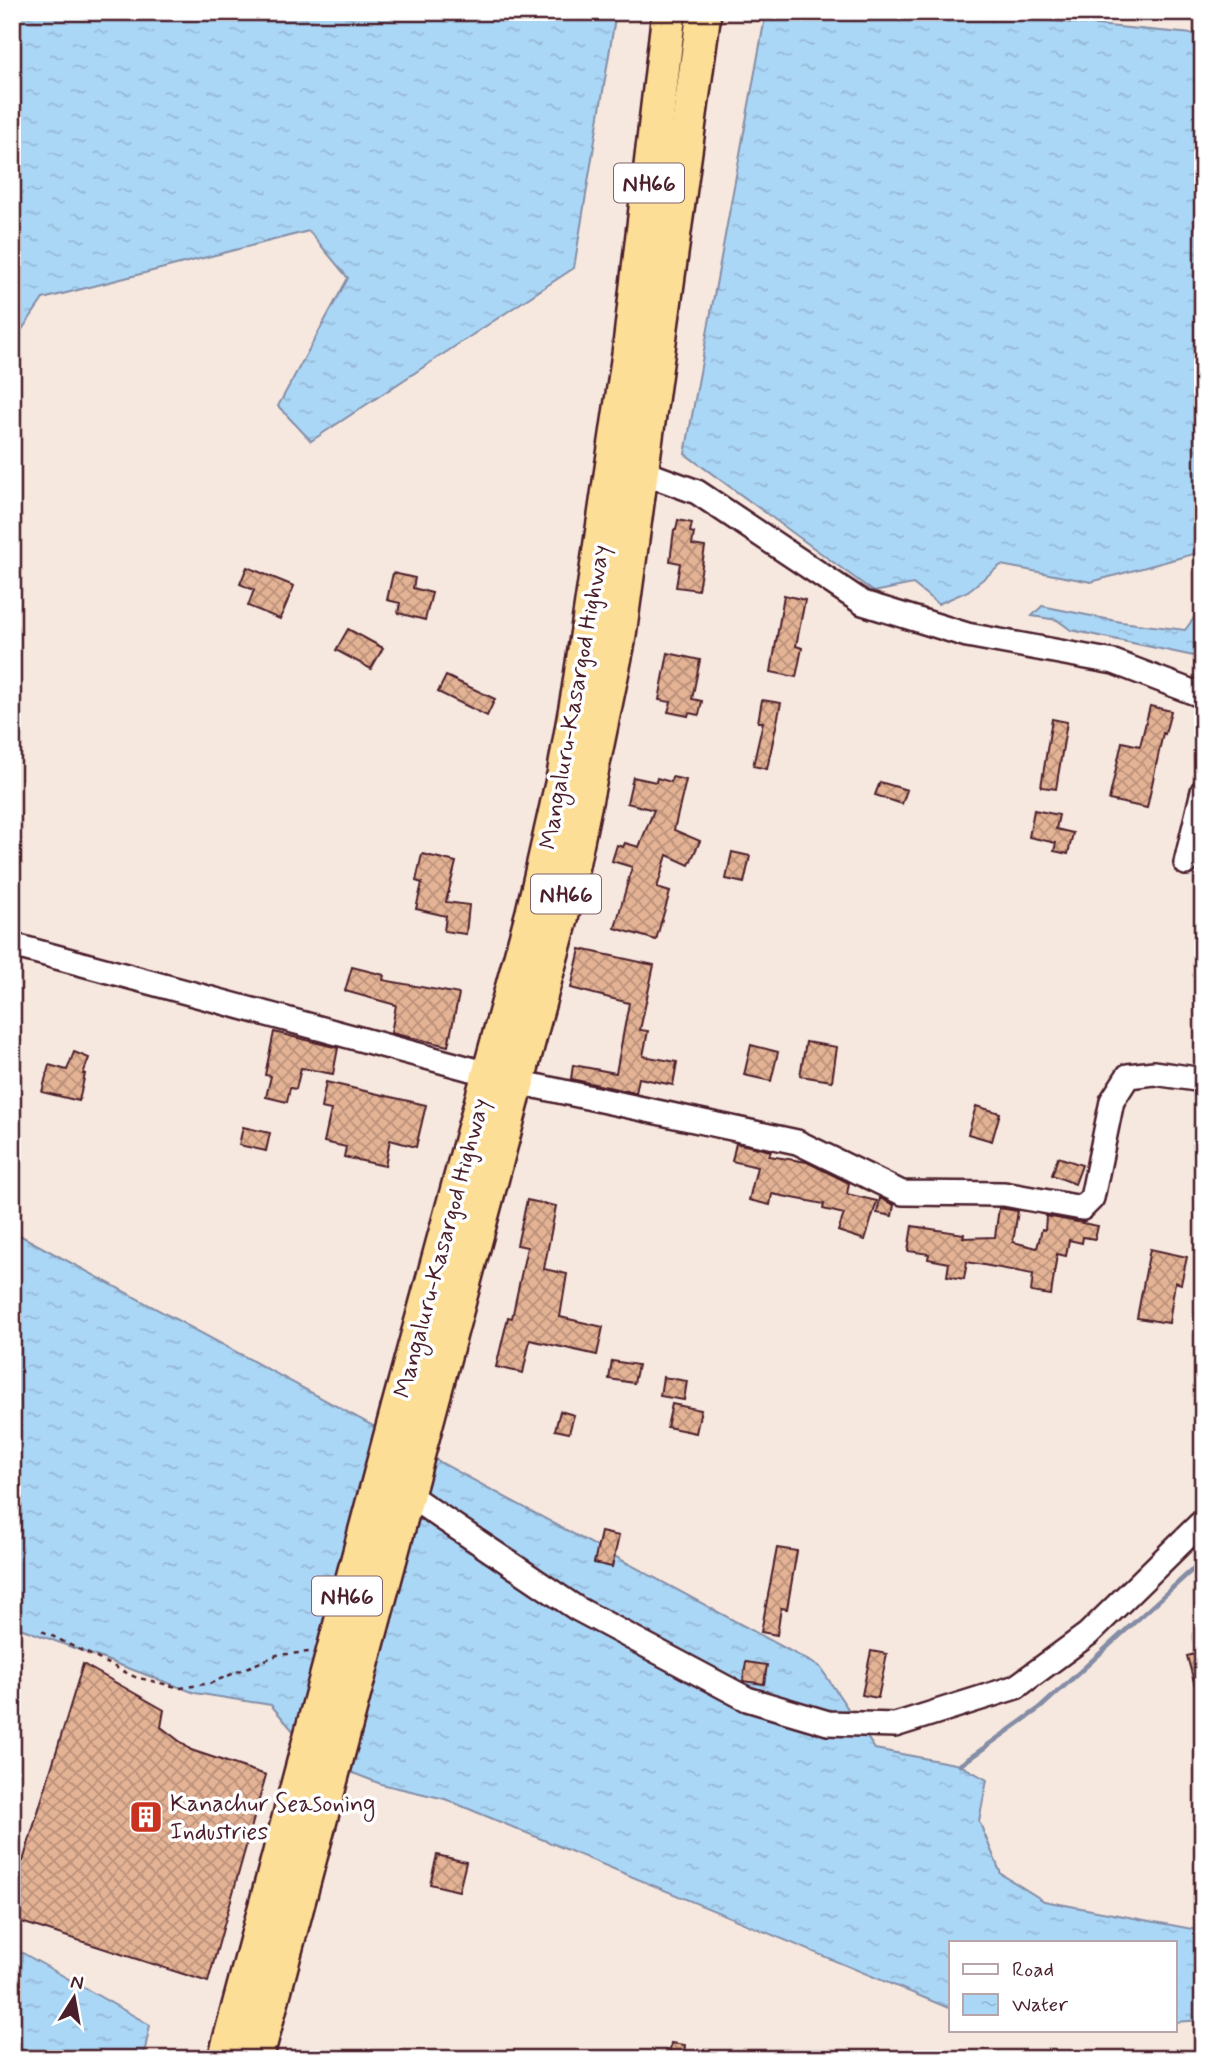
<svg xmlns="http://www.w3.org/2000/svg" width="1215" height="2071" font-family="Mynerve,sans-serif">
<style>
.water{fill:url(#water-ripples);stroke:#848da5;stroke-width:2}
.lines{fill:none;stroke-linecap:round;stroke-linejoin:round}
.stream{stroke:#848da5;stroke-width:5}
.building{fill:url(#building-cross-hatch);stroke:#4a1f2b;stroke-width:2}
.minor-casing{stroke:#4a1f2b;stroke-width:28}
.highway-casing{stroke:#4a1f2b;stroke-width:38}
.path{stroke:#4a1f2b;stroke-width:2.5;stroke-dasharray:5 5;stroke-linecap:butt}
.minor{stroke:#fff;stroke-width:23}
.highway{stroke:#fdde96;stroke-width:33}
.labels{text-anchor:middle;stroke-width:7;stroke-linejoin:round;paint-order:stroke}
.shield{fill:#fff;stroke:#80626b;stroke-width:2}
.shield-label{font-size:23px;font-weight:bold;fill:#4a1f2b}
.street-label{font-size:24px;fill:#4a1f2b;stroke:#fff}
.poi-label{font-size:24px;fill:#4a1f2b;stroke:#fff;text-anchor:start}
</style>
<defs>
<pattern id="water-ripples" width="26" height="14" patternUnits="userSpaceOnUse" patternTransform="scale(1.75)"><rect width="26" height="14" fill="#abd7f7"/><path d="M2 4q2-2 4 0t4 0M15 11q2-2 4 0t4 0" fill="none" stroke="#95b8d4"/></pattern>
<pattern id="building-cross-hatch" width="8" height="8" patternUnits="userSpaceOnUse" patternTransform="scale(1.75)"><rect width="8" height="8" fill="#e4b395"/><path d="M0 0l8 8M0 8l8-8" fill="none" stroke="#bb917a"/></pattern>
</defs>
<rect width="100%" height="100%" fill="#f7e8df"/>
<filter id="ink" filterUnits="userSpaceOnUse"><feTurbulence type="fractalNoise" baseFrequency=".0143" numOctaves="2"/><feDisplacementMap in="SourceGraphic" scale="14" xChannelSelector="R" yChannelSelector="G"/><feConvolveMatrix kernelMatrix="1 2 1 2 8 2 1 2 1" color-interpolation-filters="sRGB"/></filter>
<g filter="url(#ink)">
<g class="water">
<polygon points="12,12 616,12 574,268 311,441 278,406 348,278 309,231 43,299 12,344"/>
<polygon points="766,12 956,12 1203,35 1201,552 1091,582 1001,565 968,591 938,604 913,584 874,592 685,454"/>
<polygon points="1042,606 1121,622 1185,630 1203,606 1203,658 1071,630 1057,620 1032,616"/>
<polygon points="12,1231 820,1667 875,1749 960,1765 987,1780 979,1821 1001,1874 1044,1901 1203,1931 1203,2020 1175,2022 1175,1943 951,1943 951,2009 445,1799 381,1784 317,1759 271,1705 195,1693 12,1625"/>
<polygon points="12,1947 150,2025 143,2059 12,2059"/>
</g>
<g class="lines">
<polyline class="stream" points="960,1765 1040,1708 1203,1560"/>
</g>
<g class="building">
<polygon points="678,520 692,523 690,532 694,533 692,545 705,547 698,590 676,587 680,563 670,561 674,530 676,530"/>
<polygon points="247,567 294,586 280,619 248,606 254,590 240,584"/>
<polygon points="393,573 415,578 413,588 432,593 425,620 398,613 400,603 387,600"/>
<polygon points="784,595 805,600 796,646 802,648 796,677 771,672"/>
<polygon points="348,629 383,648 371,669 336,650"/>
<polygon points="668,653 700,660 692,699 702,701 699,715 689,713 688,716 668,712 671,702 659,700"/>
<polygon points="446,676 495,699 487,716 438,692"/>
<polygon points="762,700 781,703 767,769 753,766 763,722 758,722"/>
<polygon points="1150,706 1171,711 1165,734 1163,733 1147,808 1109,800 1122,742 1140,746"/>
<polygon points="1052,719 1067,722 1056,789 1041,787"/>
<polygon points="633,777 656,782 657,778 671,782 672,777 686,780 674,830 700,841 689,865 667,855 657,888 670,892 656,940 615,928 632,867 612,861 617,845 623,847 625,843 639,847 654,810 627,803"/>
<polygon points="880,782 907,790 902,804 875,795"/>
<polygon points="1034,810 1059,815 1056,829 1073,833 1068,854 1054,851 1056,843 1029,837"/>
<polygon points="732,852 750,856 744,883 726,879"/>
<polygon points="422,854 456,862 446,902 469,905 466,934 444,931 446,916 416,909 422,883 416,881"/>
<polygon points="580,949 654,965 640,1030 648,1031 643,1056 677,1062 673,1085 639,1078 636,1093 571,1079 573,1065 616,1073 629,1003 571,988"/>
<polygon points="352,967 384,975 383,980 459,994 448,1046 391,1033 396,1005 345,991"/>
<polygon points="274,1032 338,1048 333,1074 301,1068 296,1089 290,1088 287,1102 266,1097 271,1076 265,1075"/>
<polygon points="806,1042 837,1047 832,1081 800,1076"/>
<polygon points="751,1045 778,1052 771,1081 744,1075"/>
<polygon points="74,1052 89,1058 83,1074 85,1074 79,1101 42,1092 49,1065 67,1070"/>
<polygon points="326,1082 426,1105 416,1147 390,1140 385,1166 344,1157 346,1147 324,1142 331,1110 321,1108"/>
<polygon points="976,1106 1000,1113 992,1141 968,1134"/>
<polygon points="243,1127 270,1133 266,1151 239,1145"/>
<polygon points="736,1143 771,1151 769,1156 807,1162 849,1183 847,1194 877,1201 865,1240 838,1231 844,1214 823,1209 824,1204 772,1194 770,1205 749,1200 757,1167 732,1161"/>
<polygon points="1058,1157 1082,1165 1075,1184 1052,1175"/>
<polygon points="880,1198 894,1205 892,1216 877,1213"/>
<polygon points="527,1200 556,1206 544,1269 567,1274 560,1317 603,1327 597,1355 530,1340 523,1373 496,1367 508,1317 512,1318 527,1247 517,1245"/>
<polygon points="999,1208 1018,1211 1013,1242 1037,1248 1042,1229 1045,1230 1046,1216 1098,1226 1095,1239 1083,1237 1082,1243 1069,1240 1066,1256 1057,1254 1051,1295 1031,1292 1033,1274 967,1262 964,1279 947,1276 949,1263 928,1259 929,1254 908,1251 912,1226 964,1234 963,1238 995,1237"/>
<polygon points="1150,1249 1187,1257 1181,1284 1175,1282 1169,1323 1137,1318"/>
<polygon points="612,1361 638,1365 634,1383 609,1379"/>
<polygon points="663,1377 687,1381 684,1400 660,1396"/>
<polygon points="672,1404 701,1410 696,1433 667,1427"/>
<polygon points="560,1411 574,1415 569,1433 555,1430"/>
<polygon points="601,1532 619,1536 612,1567 594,1563"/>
<polygon points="777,1548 797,1551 787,1609 781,1608 777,1635 761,1632"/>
<polygon points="871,1651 887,1654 878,1698 862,1695"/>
<polygon points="1203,1652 1203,1697 1198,1697 1187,1656"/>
<polygon points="746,1662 767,1665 764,1684 743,1681"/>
<polygon points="83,1664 164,1710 161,1727 191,1750 266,1775 208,1982 12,1919 12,1859 23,1861"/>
<polygon points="437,1855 466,1862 459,1891 430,1884"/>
<polygon points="671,2043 685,2045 684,2058 669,2056"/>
</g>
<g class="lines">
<defs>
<g id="minor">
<polyline points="640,471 697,492 863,603 967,635 1114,662 1203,696"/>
<polyline points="1186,863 1203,791"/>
<polyline points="12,945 489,1074"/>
<polyline points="517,1082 797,1142 902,1193 1004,1194 1082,1208 1092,1198 1112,1101 1128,1076 1154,1073 1203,1080"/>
<polyline points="407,1494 576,1608 747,1699 828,1723 895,1725 1016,1687 1088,1634 1203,1521"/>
</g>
<g id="highway">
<polyline points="225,2059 398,1409 533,912 564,775 579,690 629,354 669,12"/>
<polyline points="256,2059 561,919 618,642 704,12"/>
</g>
</defs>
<use href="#minor" class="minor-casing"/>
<use href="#highway" class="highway-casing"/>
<polyline class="path" points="42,1631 135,1677 181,1688 211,1683 277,1655 309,1652"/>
<use href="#minor" class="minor"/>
<use href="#highway" class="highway"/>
</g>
</g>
<defs>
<symbol id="building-square" viewBox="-11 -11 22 22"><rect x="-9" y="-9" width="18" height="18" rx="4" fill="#c8321e" stroke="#fff"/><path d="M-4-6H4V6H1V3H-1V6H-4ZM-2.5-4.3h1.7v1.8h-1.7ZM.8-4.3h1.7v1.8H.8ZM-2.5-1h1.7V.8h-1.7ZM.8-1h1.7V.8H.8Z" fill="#fff"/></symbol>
</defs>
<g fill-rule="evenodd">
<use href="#building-square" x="127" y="1798" width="38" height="38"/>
</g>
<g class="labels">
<g class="shield">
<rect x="614" y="163.5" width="70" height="39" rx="5"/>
<rect x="531" y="874.5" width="70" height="39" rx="5"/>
<rect x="312" y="1576.5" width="70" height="39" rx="5"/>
</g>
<g class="shield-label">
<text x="649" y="191">NH66</text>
<text x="566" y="902">NH66</text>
<text x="347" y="1604">NH66</text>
</g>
<g class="street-label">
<text transform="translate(574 697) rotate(-80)" y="8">Mangaluru-Kasargod Highway</text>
<text transform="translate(441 1248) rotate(-75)" y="8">Mangaluru-Kasargod Highway</text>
</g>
<g class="poi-label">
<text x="170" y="1811">Kanachur Seasoning<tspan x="170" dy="28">Industries</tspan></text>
</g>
</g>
<rect width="1215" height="2071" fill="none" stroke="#fff" stroke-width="42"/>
<rect x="21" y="21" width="1173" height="2029" fill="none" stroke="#4a1f2b" stroke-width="2.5" filter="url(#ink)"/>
<rect x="949" y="1941" width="228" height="91" fill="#ffffff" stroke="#b7a5aa" stroke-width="2"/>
<rect x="963" y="1964" width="35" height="10" fill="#ffffff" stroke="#b7a5aa" stroke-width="2"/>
<text x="1012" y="1976" font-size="21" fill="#4a1f2b">Road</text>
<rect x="963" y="1994" width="35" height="21" fill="url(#water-ripples)" stroke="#b7a5aa" stroke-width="2"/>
<text x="1012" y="2011" font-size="21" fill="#4a1f2b">Water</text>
<g transform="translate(74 1998) rotate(11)" stroke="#ffffff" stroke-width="5" paint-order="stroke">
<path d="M0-5L12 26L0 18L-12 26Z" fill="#4a1f2b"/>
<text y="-10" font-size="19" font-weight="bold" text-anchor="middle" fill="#4a1f2b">N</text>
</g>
</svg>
